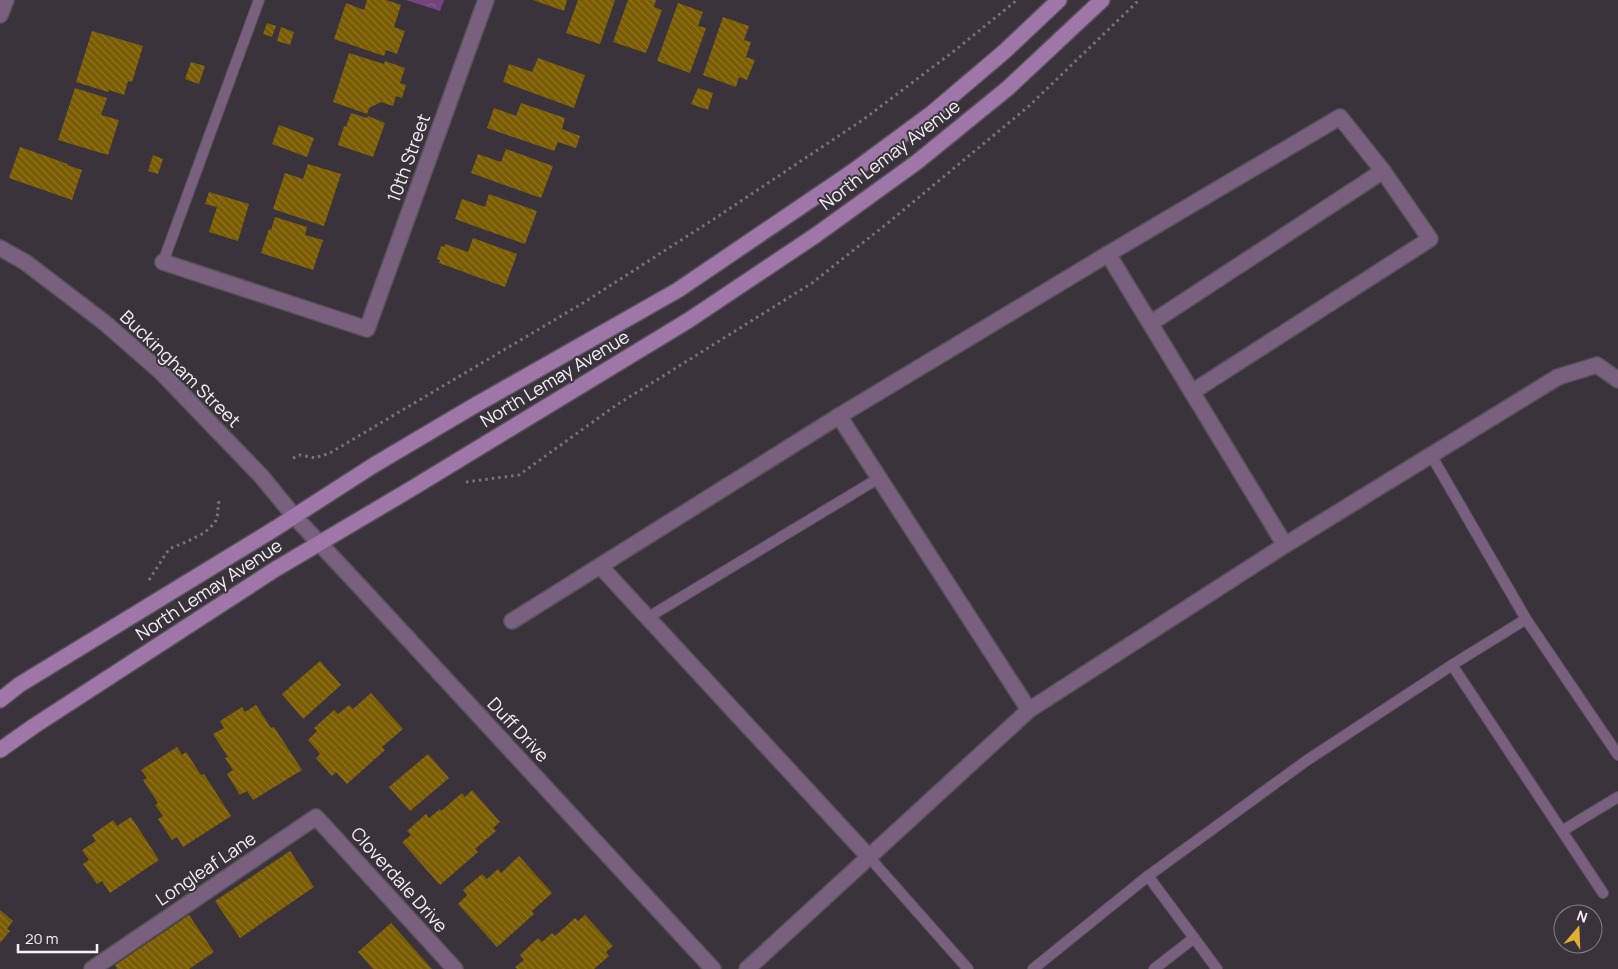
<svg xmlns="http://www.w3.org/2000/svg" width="1618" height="969" font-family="Manrope,sans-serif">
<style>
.forest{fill:url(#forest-crowns)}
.building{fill:url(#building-back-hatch)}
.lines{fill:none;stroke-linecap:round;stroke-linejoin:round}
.lane-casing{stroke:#58515a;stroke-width:12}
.street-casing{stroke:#58515a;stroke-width:18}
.secondary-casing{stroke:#58515a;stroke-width:18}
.path{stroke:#78727a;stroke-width:3;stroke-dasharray:2.5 4;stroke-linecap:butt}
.lane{stroke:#79607f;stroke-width:10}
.street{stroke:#79607f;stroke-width:15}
.secondary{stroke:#9e76a7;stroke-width:15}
.labels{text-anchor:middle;stroke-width:4;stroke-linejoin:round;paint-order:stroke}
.street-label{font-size:18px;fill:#f5f1f7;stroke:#3a333c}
</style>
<defs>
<pattern id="forest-crowns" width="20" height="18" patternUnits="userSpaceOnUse" patternTransform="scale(1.25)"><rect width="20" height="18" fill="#74447f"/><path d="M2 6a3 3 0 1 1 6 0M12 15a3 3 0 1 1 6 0" fill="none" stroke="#885f92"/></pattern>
<pattern id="building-back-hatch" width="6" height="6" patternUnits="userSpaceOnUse" patternTransform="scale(1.25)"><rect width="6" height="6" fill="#7a5c02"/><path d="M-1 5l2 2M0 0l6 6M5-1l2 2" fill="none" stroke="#8e7428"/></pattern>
</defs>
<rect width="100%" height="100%" fill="#3a333c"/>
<polygon class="forest" points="406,0 444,0 440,11"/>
<g class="building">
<polygon points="367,0 386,0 401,5 394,27 405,31 397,54 386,50 384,56 334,39 346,3 364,10"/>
<polygon points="533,0 567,0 564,11"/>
<polygon points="578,0 615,0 600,44 566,33"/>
<polygon points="628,0 656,0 654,7 662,10 646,53 613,42"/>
<polygon points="678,3 703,12 698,26 706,28 690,73 657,61"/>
<polygon points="723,17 749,26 744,40 751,42 746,57 755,60 747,80 739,77 736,87 703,75"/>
<polygon points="267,23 276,26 272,37 263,34"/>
<polygon points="281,27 294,32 290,45 277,41"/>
<polygon points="92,31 143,46 132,82 128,81 124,95 109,90 108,92 76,82"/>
<polygon points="349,53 384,64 385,61 405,68 400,83 406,85 402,98 396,96 393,106 381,102 369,108 367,114 333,102"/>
<polygon points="538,58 585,75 574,108 503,82 509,64 532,72"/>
<polygon points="191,62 205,66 199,84 185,79"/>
<polygon points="75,88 107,98 101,115 119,120 108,155 58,140"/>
<polygon points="698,88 713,93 708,110 691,104"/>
<polygon points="521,103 565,118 562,129 580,136 576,148 558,142 554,151 487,128 494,108 516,116"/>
<polygon points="351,113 367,118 368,116 385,123 373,157 338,145 344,126 346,127"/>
<polygon points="279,125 314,138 307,157 272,144"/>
<polygon points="20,147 68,164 67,165 82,170 72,200 9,178"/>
<polygon points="506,149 553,166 541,198 471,173 478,154 501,162"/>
<polygon points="153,155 163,159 158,174 148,171"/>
<polygon points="308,164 341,174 324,226 273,209 285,173 303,179"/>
<polygon points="209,192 249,204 238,241 209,232 217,207 205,204"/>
<polygon points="489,194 537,211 525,244 455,219 462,199 485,207"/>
<polygon points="275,217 307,227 305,235 323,240 313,270 261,253 269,229 271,230"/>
<polygon points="473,238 517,254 505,287 439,263 440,260 437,259 441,246 444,247 445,244 468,252"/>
<polygon points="320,661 341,685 303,719 282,694"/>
<polygon points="371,693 403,729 382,747 385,750 347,784 336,772 332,776 316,758 320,754 308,740 317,731 314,728 334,710 338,714 349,705 353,709"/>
<polygon points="256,705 271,728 274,727 302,770 253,800 247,791 240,795 227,774 233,770 225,758 228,757 213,734 224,728 220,721 242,707 245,712"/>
<polygon points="177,747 182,755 186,752 201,775 204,774 231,816 183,847 177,837 172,840 158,819 163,816 155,805 158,803 143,780 147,778 141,770"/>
<polygon points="428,754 449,778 410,811 389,787"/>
<polygon points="472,790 500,822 493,828 496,831 475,849 478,852 440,885 402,842 411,835 407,831 426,814 429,818 440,809 441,811 462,793 465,797"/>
<polygon points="131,817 159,860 110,893 102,881 97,884 83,864 89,860 82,850 96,841 92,835 113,820 117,826"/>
<polygon points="290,851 314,887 240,938 215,901"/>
<polygon points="519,856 552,893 532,911 534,914 497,947 458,904 467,895 463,890 482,874 487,879 498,869 501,873"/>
<polygon points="0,910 13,921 7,929 10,931 0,943"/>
<polygon points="189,915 214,952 189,969 117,969 115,965"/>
<polygon points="585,915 613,946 606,952 609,956 594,969 517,969 515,967 524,960 520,955 538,938 542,942 552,933 555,936 575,918 578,921"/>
<polygon points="391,923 432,969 373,969 358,952"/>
</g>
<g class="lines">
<defs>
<g id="lane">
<polyline points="163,262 259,0"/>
<polyline points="647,618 879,478"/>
<polyline points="1526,619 1618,755"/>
<polyline points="1452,665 1603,893"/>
<polyline points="1562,831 1618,797"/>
<polyline points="869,857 968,969"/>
<polyline points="1148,876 1306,761 1452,665 1526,619 1431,455"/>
<polyline points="1033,969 1148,876 1217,969"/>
<polyline points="1154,969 1194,938"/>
</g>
<g id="street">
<polyline points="0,15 6,0"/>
<polyline points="0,248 25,262 105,323 161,372 262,477 294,516 364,591 713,969"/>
<polyline points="163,262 367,329 486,0"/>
<polyline points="1151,323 1383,171"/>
<polyline points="839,416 1108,254 1340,117 1383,171 1430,239 1192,392"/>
<polyline points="1285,545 1558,377 1597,365 1618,380"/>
<polyline points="600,566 869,857"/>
<polyline points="512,621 839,416 1029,710 747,969"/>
<polyline points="1029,710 1285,545 1108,254"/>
<polyline points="92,969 316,817 455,969"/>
</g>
<g id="secondary">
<polyline points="0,700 19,685 276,528 374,465 472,407 678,290 852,172 932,113 1005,51 1059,0"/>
<polyline points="0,750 34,726 274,570 411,489 689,320 816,235 917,162 1008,88 1102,0"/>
</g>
</defs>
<use href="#lane" class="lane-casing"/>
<use href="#street" class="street-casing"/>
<use href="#secondary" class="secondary-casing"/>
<g class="path">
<polyline points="293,458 300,455 315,458 330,453 583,303 714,219 864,119 954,51 1017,0"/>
<polyline points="466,482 519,475 615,406 812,283 889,222 1029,106 1139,0"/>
<polyline points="149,580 169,549 186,542 204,533 215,523 218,513 218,503 223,500"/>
</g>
<use href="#lane" class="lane"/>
<use href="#street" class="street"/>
<use href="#secondary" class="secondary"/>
</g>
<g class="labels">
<g class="street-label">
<text transform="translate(890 155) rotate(-37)" y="6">North Lemay Avenue</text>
<text transform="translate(409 158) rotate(-70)" y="6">10th Street</text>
<text transform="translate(180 369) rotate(44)" y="6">Buckingham Street</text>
<text transform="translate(555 379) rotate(-31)" y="6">North Lemay Avenue</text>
<text transform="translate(209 590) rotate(-33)" y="6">North Lemay Avenue</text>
<text transform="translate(518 730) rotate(47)" y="6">Duff Drive</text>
<text transform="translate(206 869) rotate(-34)" y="6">Longleaf Lane</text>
<text transform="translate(399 880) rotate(48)" y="6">Cloverdale Drive</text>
</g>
</g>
<g transform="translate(1578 929) rotate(19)"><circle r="24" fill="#3a333c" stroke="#857f87"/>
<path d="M0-4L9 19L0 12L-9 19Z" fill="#e0b034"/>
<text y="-8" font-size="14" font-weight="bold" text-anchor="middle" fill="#f5f1f7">N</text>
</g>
<path d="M18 944v8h79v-8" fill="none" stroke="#f5f1f7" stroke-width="2.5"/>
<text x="25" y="944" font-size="15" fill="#f5f1f7" stroke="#3a333c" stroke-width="4" paint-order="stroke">20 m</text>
</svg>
